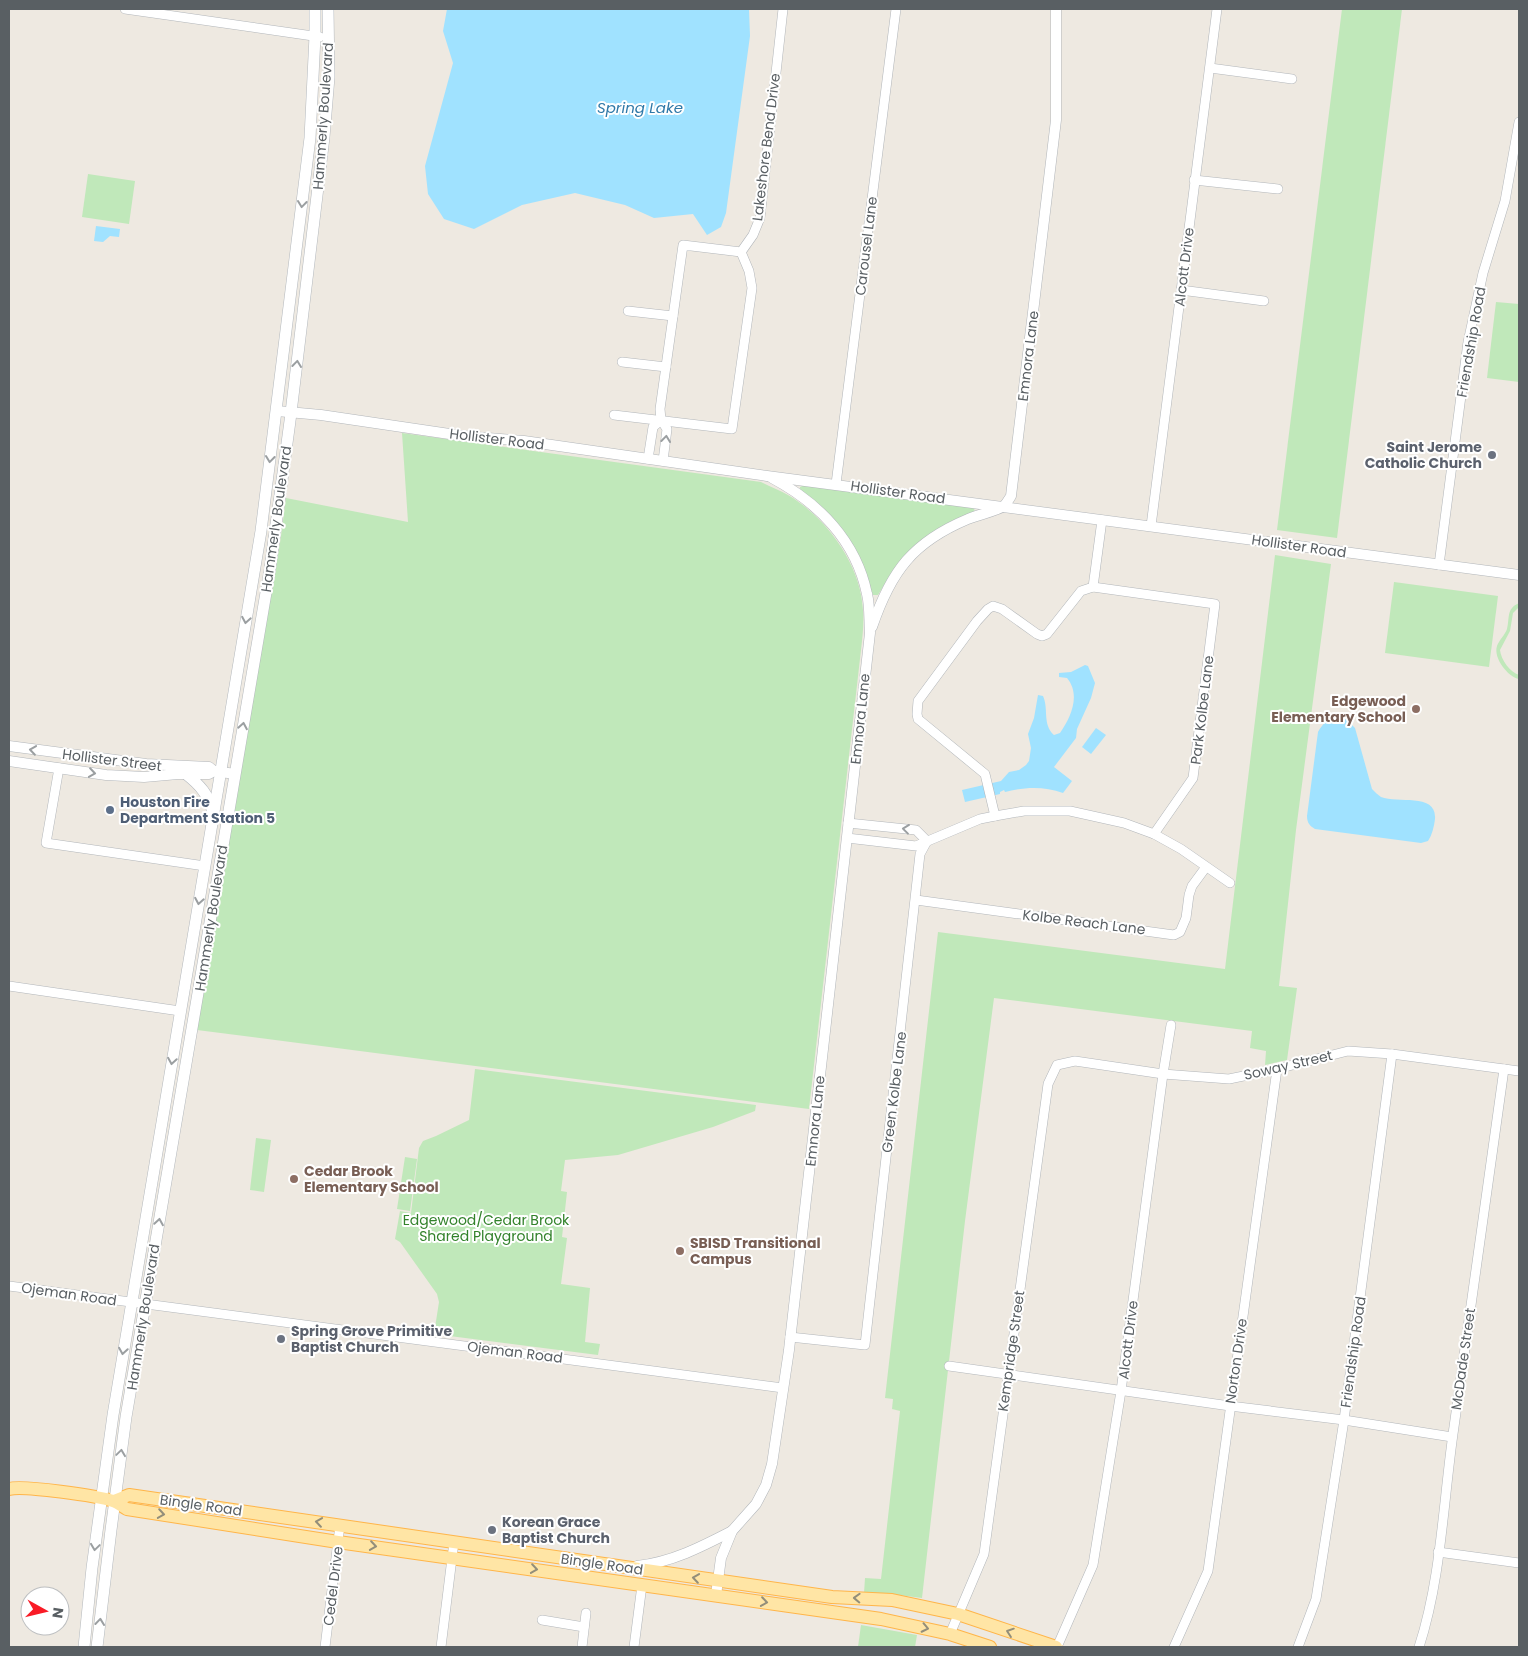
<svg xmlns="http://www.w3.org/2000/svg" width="1528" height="1656" font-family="Poppins,sans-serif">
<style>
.green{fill:#c0e8ba}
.water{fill:#a0e2ff}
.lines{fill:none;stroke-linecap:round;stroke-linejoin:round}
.minor-casing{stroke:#b2b6ba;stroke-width:10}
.tertiary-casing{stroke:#b2b6ba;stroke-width:11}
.secondary-casing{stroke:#b3b8bd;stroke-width:12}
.primary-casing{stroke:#ffb549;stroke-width:14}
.minor{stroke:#fff;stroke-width:9}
.tertiary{stroke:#fff;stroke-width:10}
.secondary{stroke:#fff;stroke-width:11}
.primary{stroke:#ffe5a5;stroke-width:12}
.oneway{stroke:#9b9fa1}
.oneway2{stroke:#938e7a}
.worship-dot{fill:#6b7280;stroke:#fff;stroke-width:2}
.education-dot{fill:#8d6e63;stroke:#fff;stroke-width:2}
.service-dot{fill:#5c6f8a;stroke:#fff;stroke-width:2}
.labels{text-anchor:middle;stroke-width:4;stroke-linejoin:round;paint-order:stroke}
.street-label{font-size:14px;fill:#595f63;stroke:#fff}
.worship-label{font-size:14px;font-weight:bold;fill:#5b616d;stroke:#fff;text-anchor:start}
.education-label{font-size:14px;font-weight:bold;fill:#785e54;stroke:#fff;text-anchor:start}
.service-label{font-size:14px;font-weight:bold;fill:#4e5e75;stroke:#fff;text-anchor:start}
.park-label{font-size:14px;fill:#32822b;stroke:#fff}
.water-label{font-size:15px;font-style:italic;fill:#2f79a8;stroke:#fff}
</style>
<rect width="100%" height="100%" fill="#eee9e1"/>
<g class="green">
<polygon points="1342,9 1402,9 1337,538 1277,530"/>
<polygon points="88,174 135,181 129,224 82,217"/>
<polygon points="1496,302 1519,304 1519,382 1487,378"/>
<path d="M402 433 761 482C770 487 780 490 788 495 827 518 861 565 863 610 864 620 863 631 862 641L809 1109 197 1030 280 543 286 498 408 522Z"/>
<polygon points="805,485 974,508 975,513 893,570 878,595 873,595 862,566 800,490 800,487"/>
<polygon points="1275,555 1331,564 1296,830 1279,986 1297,988 1287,1060 1265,1065 1266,1051 1250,1048 1252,1031 994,998 965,1221 922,1598 891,1594 864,1593 865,1578 881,1579 900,1411 892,1409 893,1399 885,1398 938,932 1225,969"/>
<polygon points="1394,582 1498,596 1489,667 1385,653"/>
<path d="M1519 603V607L1513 613 1510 631 1500 650C1501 660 1510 672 1519 675V679C1508 677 1493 658 1497 646 1499 640 1505 635 1507 629 1510 617 1506 609 1519 603Z"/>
<polygon points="475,1069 756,1105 755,1111 713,1127 618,1155 565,1160 561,1191 567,1192 562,1237 567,1238 561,1284 590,1288 585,1342 600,1344 598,1355 434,1334 439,1302 437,1294 400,1242 395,1239 400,1211 411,1213 419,1148 423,1141 436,1136 469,1120"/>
<polygon points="256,1138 271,1140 264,1192 250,1190"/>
<polygon points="405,1157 417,1159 410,1211 397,1209"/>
<polygon points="861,1625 917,1635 915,1647 858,1647"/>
</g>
<g class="water">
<polygon points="447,9 749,9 750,36 726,213 721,227 707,235 693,214 654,218 625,205 575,193 522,205 474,229 444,219 428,194 425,166 453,63 443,31"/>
<polygon points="96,226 120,229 119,237 110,236 103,242 94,241"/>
<path d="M1085 665 1088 666 1095 683 1091 698 1077 729 1076 738 1054 767 1072 781 1063 793C1044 786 1024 787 1005 792L1004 790 1000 792V794L965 802 962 790 1001 781 1009 772 1019 770 1026 765 1029 761 1031 748 1028 734 1034 718 1038 695 1043 696C1049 709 1042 724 1054 735L1060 733C1071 717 1081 695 1067 678L1059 677V673L1071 672Z"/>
<path d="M1337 717 1346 719 1355 728 1372 789C1375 792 1378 795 1381 797 1398 804 1437 792 1435 819 1434 827 1432 835 1428 841L1421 843 1315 829C1310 826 1307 823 1307 816L1318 732C1323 723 1328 719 1337 717Z"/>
<polygon points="1096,728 1106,735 1091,754 1082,747"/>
</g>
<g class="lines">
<defs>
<g id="minor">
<polyline points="125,9 320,37"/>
<polyline points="1210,68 1292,79"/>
<polyline points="1194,180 1278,189"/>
<polyline points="1181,290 1264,301"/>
<polyline points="628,311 673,316"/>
<polyline points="622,362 666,367"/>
<polyline points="614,415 732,429 752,288 749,271 741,252 753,235 760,218 783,9"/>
<polyline points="648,459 653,427 661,420"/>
<polyline points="663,461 667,429 661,420 660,409 683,245 741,252"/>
<polyline points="836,484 896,9"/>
<polyline points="1151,526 1217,9"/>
<polyline points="1439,565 1468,342 1483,273 1505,201 1519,122"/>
<polyline points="1093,587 1215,604 1193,778 1154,834"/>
<polyline points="59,768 46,843 205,866"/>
<polyline points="995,816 985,774 918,719 917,714 918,701 977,621 988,609 993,606 1002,609 1037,634 1042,636 1047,634 1081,591 1093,587 1102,520"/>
<polyline points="848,823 916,830 927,841"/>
<polyline points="847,838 916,846 980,819 995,816 1024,811 1070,811 1124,823 1154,834 1181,849 1230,883"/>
<polyline points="916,900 1174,935 1180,932 1186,918 1189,895 1192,886 1206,867"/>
<polyline points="9,986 180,1011"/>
<polyline points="9,1286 783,1388"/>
<polyline points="790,1337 865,1345 920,854 927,841"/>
<polyline points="949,1366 1230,1406 1344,1420 1452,1437"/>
<polyline points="1438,1552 1519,1563"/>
<polyline points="542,1620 584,1627"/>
<polyline points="950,1634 984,1554 1048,1084 1057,1065 1075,1061 1163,1074 1229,1079 1277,1069 1348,1051 1392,1054 1519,1071"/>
<polyline points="325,1647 340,1525"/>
<polyline points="441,1647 454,1542"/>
<polyline points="582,1647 586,1613"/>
<polyline points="634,1647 642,1585"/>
<polyline points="1057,1647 1093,1565 1121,1391 1163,1074 1171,1025"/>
<polyline points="1174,1647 1208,1571 1277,1069"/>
<polyline points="1298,1647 1316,1599 1344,1420 1392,1054"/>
<path d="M1419 1647C1441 1579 1443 1505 1453 1434 1470 1312 1487 1191 1504 1069"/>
</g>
<g id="tertiary">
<polyline points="277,411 321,415 463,436 524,441 767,476 1519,575"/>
<path d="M872 627C891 571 913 542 968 519 977 515 997 511 1004 506 1007 503 1009 499 1011 496L1056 120V9"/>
<polyline points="9,746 146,764 209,767 214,771 235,774"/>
<polyline points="9,761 106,775 144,777 178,774 209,774 214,771"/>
<path d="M637 1566C672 1562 701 1547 732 1531"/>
<path d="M716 1595 721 1558 732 1531 756 1504 766 1485 772 1464 789 1350 870 633C869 620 870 606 867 594 856 541 819 503 772 478"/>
</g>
<g id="secondary">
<path d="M186 774C200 785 209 795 213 813"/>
<polyline points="84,1647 92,1568 113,1415 261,531 310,138 315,36 315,9"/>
<polyline points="97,1647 111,1530 126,1417 270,569 290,421 324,137 329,77 328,9"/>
</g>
<g id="primary">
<path d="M9 1489C23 1485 98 1496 113 1501 118 1503 122 1506 127 1509L338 1542 881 1619 950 1634 990 1647"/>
<polyline points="114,1501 129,1495 832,1597 892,1600 958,1614 1056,1647"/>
</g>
</defs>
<use href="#minor" class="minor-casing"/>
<use href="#tertiary" class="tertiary-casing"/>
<use href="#secondary" class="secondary-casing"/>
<use href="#primary" class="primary-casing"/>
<use href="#minor" class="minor"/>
<use href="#tertiary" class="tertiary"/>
<use href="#secondary" class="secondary"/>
<use href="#primary" class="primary"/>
</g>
<defs><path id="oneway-chevron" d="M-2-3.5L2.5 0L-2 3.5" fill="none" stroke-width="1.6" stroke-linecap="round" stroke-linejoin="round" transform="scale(1.25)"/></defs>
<g class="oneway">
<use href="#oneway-chevron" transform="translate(302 204) rotate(97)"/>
<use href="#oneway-chevron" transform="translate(297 364) rotate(-83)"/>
<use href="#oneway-chevron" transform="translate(666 439) rotate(-83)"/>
<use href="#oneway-chevron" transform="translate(270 459) rotate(97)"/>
<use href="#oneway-chevron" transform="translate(246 620) rotate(100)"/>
<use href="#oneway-chevron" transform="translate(243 726) rotate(-80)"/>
<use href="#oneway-chevron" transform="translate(33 750) rotate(-172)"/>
<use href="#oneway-chevron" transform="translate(92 773) rotate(8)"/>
<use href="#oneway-chevron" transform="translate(906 829) rotate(-173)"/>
<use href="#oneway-chevron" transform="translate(199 901) rotate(100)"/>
<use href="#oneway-chevron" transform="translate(172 1061) rotate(99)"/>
<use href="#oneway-chevron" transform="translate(159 1222) rotate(-81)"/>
<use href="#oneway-chevron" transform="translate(123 1351) rotate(99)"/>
<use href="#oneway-chevron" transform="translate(121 1453) rotate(-82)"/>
<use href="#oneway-chevron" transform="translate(95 1547) rotate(98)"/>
<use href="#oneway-chevron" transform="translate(100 1622) rotate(-84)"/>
</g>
<g class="oneway2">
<use href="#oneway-chevron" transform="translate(161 1514) rotate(9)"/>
<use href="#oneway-chevron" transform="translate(319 1522) rotate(-172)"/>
<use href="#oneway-chevron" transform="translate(373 1546) rotate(8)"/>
<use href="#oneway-chevron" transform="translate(534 1569) rotate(8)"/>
<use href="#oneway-chevron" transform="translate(696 1578) rotate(-172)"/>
<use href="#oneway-chevron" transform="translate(857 1598) rotate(-178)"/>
<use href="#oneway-chevron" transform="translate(764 1602) rotate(8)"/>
<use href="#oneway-chevron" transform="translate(925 1628) rotate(12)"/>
<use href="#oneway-chevron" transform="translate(1010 1632) rotate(-161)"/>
</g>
<g class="worship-dot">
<circle cx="1492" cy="455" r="5"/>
<circle cx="281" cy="1339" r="5"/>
<circle cx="492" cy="1530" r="5"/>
</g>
<g class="education-dot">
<circle cx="1416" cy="709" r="5"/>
<circle cx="294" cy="1179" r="5"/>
<circle cx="680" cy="1251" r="5"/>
</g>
<circle class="service-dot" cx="110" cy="810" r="5"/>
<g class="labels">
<g class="street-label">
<text transform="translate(323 116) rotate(-86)" y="5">Hammerly Boulevard</text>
<text transform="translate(766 147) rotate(-83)" y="5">Lakeshore Bend Drive</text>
<text transform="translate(866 246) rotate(-83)" y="5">Carousel Lane</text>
<text transform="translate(1184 267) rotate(-83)" y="5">Alcott Drive</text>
<text transform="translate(1471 342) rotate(-80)" y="5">Friendship Road</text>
<text transform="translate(1028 356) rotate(-83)" y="5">Emnora Lane</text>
<text transform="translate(497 439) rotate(7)" y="5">Hollister Road</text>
<text transform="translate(898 492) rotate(8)" y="5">Hollister Road</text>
<text transform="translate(276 519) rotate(-82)" y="5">Hammerly Boulevard</text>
<text transform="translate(1299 546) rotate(8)" y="5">Hollister Road</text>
<text transform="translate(1202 710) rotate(-83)" y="5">Park Kolbe Lane</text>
<text transform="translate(860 719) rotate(-84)" y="5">Emnora Lane</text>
<text transform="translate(112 760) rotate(7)" y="5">Hollister Street</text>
<text transform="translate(211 918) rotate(-81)" y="5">Hammerly Boulevard</text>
<text transform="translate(1084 922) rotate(7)" y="5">Kolbe Reach Lane</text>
<text transform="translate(1288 1065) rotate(-13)" y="5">Soway Street</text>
<text transform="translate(894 1092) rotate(-83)" y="5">Green Kolbe Lane</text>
<text transform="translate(815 1121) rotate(-84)" y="5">Emnora Lane</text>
<text transform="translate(69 1294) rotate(8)" y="5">Ojeman Road</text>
<text transform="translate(143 1317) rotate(-81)" y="5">Hammerly Boulevard</text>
<text transform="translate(1128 1340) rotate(-83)" y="5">Alcott Drive</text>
<text transform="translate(1011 1351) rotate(-82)" y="5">Kempridge Street</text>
<text transform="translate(515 1352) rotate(7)" y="5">Ojeman Road</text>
<text transform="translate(1353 1352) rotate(-82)" y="5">Friendship Road</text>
<text transform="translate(1463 1359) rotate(-82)" y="5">McDade Street</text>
<text transform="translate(1236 1361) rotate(-82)" y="5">Norton Drive</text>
<text transform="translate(201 1505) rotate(8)" y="5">Bingle Road</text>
<text transform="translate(602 1564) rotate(8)" y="5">Bingle Road</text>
<text transform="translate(333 1586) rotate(-83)" y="5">Cedel Drive</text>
</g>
<g class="worship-label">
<text x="1482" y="452" text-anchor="end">Saint Jerome<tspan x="1482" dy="16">Catholic Church</tspan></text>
<text x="291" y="1336">Spring Grove Primitive<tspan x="291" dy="16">Baptist Church</tspan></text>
<text x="502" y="1527">Korean Grace<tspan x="502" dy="16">Baptist Church</tspan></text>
</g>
<g class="education-label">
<text x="1406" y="706" text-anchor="end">Edgewood<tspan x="1406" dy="16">Elementary School</tspan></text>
<text x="304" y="1176">Cedar Brook<tspan x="304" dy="16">Elementary School</tspan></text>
<text x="690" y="1248">SBISD Transitional<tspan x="690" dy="16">Campus</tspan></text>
</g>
<g class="service-label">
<text x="120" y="807">Houston Fire<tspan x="120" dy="16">Department Station 5</tspan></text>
</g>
<g class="park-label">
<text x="486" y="1225">Edgewood/Cedar Brook<tspan x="486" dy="16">Shared Playground</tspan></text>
</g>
<g class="water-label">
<text x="640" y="113">Spring Lake</text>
</g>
</g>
<rect width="1528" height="1656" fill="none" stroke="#595f63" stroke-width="20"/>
<g transform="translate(45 1611) rotate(98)"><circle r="24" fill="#ffffff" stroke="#bdbfc1"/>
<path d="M0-4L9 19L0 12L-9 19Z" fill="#f91b26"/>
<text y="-8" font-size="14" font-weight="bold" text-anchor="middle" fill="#595f63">N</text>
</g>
</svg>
